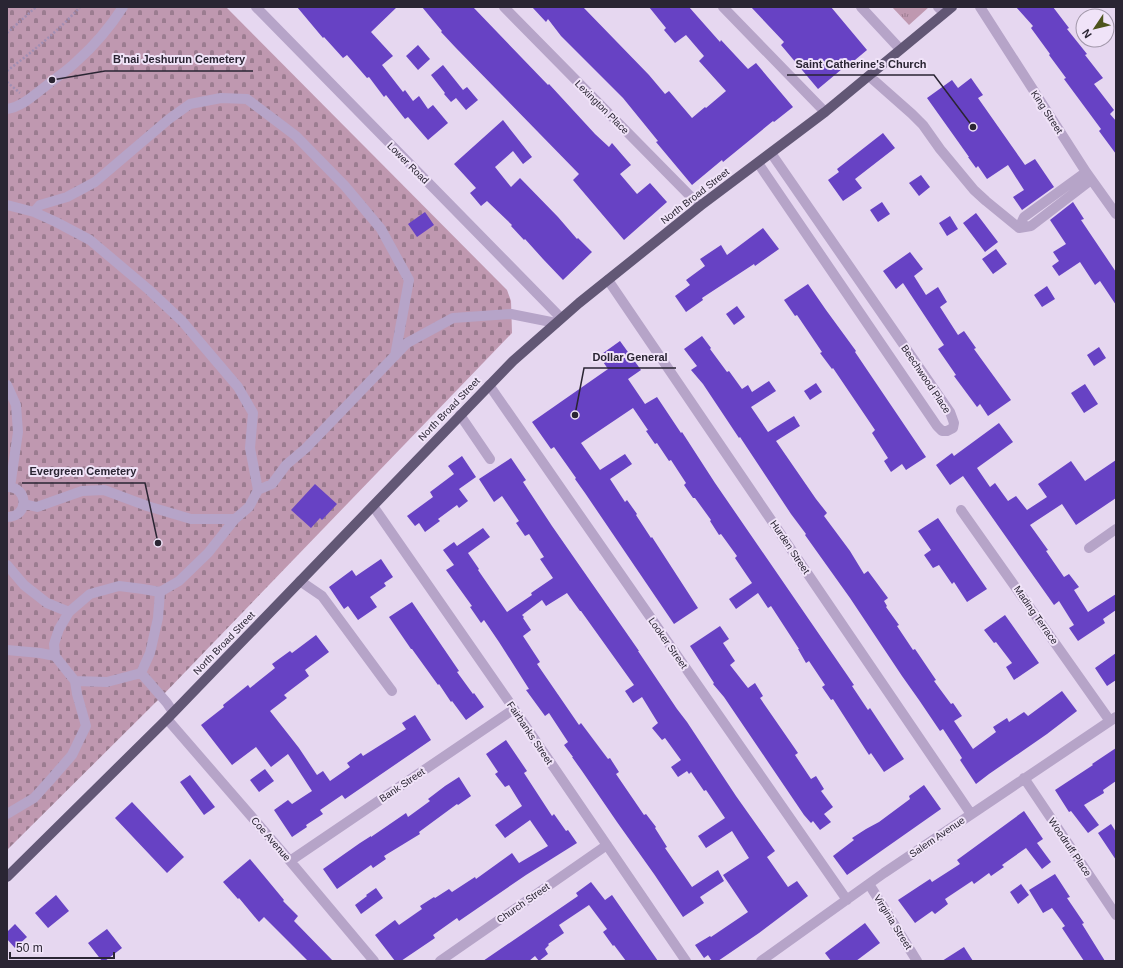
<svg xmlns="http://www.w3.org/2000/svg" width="1123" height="968" font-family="Arial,sans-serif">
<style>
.grass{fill:url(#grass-tufts)}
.cemetery{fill:url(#cemetery-stones)}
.building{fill:#6742c4}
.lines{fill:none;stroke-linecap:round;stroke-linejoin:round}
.path{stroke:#a08eb3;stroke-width:2.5;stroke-dasharray:2 2;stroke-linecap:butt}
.minor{stroke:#b6a4c8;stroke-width:10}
.major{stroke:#625775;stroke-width:10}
.labels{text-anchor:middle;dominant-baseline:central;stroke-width:4;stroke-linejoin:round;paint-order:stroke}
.street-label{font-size:10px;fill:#2a2533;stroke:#f0e3f8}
.leader{fill:none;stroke:#2a2533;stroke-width:1.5}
.callout-dot{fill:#2a2533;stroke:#f0e3f8;stroke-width:1.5}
.callout-label{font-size:11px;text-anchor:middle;font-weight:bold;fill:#2a2533;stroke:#f0e3f8;stroke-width:4;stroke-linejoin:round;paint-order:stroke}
</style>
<defs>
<pattern id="grass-tufts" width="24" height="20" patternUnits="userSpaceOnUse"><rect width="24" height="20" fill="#bf98b0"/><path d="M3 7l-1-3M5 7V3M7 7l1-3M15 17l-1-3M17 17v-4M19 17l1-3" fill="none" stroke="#9b7c90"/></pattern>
<pattern id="cemetery-stones" width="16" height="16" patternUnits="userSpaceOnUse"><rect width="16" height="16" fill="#bf98b0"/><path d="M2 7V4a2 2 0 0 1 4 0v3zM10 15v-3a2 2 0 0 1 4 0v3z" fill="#9b7c90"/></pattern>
</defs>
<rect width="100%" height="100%" fill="#e6d7f0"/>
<path class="grass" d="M892,7H929L909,25Z"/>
<path class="cemetery" d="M7,7H226L507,290L511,301L512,333L161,697L7,850Z"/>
<path class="building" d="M297,7H397L371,32L393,56L382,65L403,92L405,90L413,101L419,96L428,109L433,105L448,123L428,140L408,117L405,119L386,95L384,97L369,77L367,78L347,55L343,58L324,37L323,38Z
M422,7H473L548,85L549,84L595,134L609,147L612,143L631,165L620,174L637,194L650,183L667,202L624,240L573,180L579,174L456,48L441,32L442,31Z
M532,7H583L649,75L665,94L669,91L692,118L705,107L706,108L726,91L699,61L704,56L686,35L675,43L664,30L666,28L649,7H689L720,42L721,40L748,69L756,63L793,107L774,122L773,121L723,162L722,160L692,185L656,142L658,141L623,98L561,36L548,19L546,22Z
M751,7H831L867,50L849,65L848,64L818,89L781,45L784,42Z
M1016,7H1053L1069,28L1067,29L1087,54L1085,55L1103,78L1094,84L1114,110L1110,114L1116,121V154L1099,131L1101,129L1064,79L1066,78L1049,55L1050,54L1031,28L1033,26Z
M418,45L430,59L418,70L406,56Z
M443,65L463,90L467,87L478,100L466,110L456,98L451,102L444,94L445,93L431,75Z
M971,78L983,95L978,98L1025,165L1035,159L1054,187L1022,210L1013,197L1024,190L1008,165L987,179L978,166L976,168L968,157H969L927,98L952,80L958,88Z
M503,120L532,157L523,164L513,151L495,167L511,187L520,178L558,217L577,239L578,238L592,252L563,280L543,259L525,239L524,240L511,226L512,225L487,201L481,206L470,193L476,188L454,164Z
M883,133L895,148L855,179L862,188L843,201L828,180L839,172L837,169Z
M921,175L930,187L919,196L909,183Z
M882,202L890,214L878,222L870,210Z
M1073,202L1084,219L1081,220L1116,272V305L1100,281L1095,285L1080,262L1059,276L1052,266L1059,261L1053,252L1066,244L1050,220Z
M425,212L434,225L417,237L408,224Z
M976,213L998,242L985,252L963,223Z
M950,216L958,229L947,236L939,223Z
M763,228L779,249L755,266L754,264L702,298L703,300L686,312L675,296L690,285L686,280L705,266L700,259L721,245L727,255Z
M996,249L1007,264L993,274L982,259Z
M910,252L923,269L914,276L926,295L938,287L947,302L940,307L958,335L964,331L976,348L974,349L1011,400L988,416L980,404L977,407L954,376L956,375L938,349L944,345L903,283L896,289L883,271Z
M808,284L826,310L856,351L855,352L926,457L906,470L902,464L891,472L884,461L888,458L872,433L875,430L833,368L832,369L820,353L822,352L797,315L795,316L784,300Z
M1047,286L1055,299L1042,307L1034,295Z
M737,306L745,317L734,325L726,314Z
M702,336L711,348L710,349L727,372L729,371L742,389L748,385L752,392L769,381L776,391L751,407L768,432L794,416L800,426L776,441L816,499L827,513L824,516L850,551L864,574L868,571L888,598L884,601L887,606L886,607L899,625L897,626L913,650L915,649L936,680L934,681L951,704L953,703L962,716L954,721L973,749L996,732L993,727L1007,718L1009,722L1024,712L1028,716L1062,691L1077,711L1047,734L989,774L976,784L960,760L962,758L943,729L940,731L919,700L902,676L850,598L805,535L806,534L791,514L740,437L739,438L703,384L691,370L697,366L684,349Z
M620,341L641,370L628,379L645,404L657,397L681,433L682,432L715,483L854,685L852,686L868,710L870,708L904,759L884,772L871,753L869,755L833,699L831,700L822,687L825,685L809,661L806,663L798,649H799L771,606L768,608L758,593L736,609L729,599L752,583L735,558L737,556L721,534L719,535L710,521L711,520L695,498H693L684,485L686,483L671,460L669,461L657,443L655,444L646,431L648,430L633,408L581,443L600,470L625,454L632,464L610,479L625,502L627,500L637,514L636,515L651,538L652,537L698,608L674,624L585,493L575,479L576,478L554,447L551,449L532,422L608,369L599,356Z
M1099,347L1106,358L1094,366L1087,355Z
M816,383L822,392L810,400L804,391Z
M1085,384L1098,404L1084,413L1071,393Z
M999,423L1013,442L977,468L990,487L995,483L1008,501L1016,496L1027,510L1047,497L1038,484L1071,461L1085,481L1116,460V498L1076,525L1062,504L1030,525L1048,550L1046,551L1064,577L1069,574L1079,587L1074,590L1088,612L1116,594V610L1103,619L1105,623L1078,641L1069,628L1074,625L1059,601L1054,605L963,476L950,485L936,465L952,453L954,456Z
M462,456L476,477L459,489L468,501L459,508L457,505L438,519L440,521L425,532L419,523L415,526L407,516L433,497L430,492L454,474L448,466Z
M511,458L526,480L523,482L552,526L639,651H638L677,709L687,722L736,796L775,851L767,857L788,887L797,881L808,896L759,933L718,961H712L708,955L704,958L695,945L710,936L711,937L748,912L723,875L749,858L732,831L706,848L698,836L725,818L706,790L704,791L691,772L689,774L687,771L678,777L671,767L681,760L665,738L662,740L652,728L658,723L642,697L633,703L625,691L634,685L581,611H580L567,593L546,606L542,600L522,615L524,617L523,618L531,630L523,636L540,662L537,664L579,725L581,723L608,759L610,758L619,772L616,774L644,815L646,814L656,827L655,828L667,847L665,848L692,887L718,870L724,881L700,897L704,903L683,917L654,874L617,822L582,771L572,757H573L564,745L568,742L549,713L545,716L526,690L529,689L499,642L484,620L481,623L470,607L472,606L446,570L454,565L443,550L454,542L457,546L483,528L490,537L468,553L479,569L478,570L507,612L532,595L531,593L553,578L540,559L544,557L529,534L525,536L516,523L519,521L502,496L494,502L479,479Z
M315,484L337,504L322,520L320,518L311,528L291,510Z
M938,518L987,589L967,602L954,582L952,584L939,565L933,568L924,555L931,550L918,531Z
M381,559L393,577L384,583L386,586L370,597L377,607L358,620L348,606L344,609L329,587L352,570L356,576Z
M412,602L459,671L457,672L473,694L474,693L484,707L466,720L452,701L451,702L439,684L438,685L412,649H411L389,617Z
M1005,615L1039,663L1014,680L1006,667L1012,663L996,642L994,643L984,630Z
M720,626L729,639L723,643L735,661L730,665L748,688L755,683L763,696L760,698L798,753L795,755L811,779L816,776L824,789L821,791L833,807L824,814L831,822L820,830L813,821L811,823L804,815L724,697L713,684L714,683L690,646Z
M316,635L329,652L305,670L309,676L284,695L287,698L270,711L299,748L317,775L323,771L330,781L350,767L347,763L361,753L363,756L406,729L402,723L415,715L431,740L345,799L342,795L320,810L323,814L306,825L307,827L292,837L274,810L288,800L292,804L312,791L288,754L271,767L256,747L232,765L201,725L224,707L223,705L248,685L250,688L275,668L272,664L290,651L292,653Z
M1116,653V680L1107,686L1095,668Z
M506,740L527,771L524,773L552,816L554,814L566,831L568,830L577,843L526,875L459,921L457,918L433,935L435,938L401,961H395L375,935L395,920L399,925L422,909L420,906L434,897L435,898L449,889L452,892L475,877L476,879L512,853L519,863L548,846L530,820L505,838L495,825L522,806L509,785L505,787L495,774L498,772L486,754Z
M1116,748V781L1103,790L1104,793L1084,805L1099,825L1088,833L1071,811L1069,812L1055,790L1093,765L1092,764Z
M265,769L274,781L259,792L250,780Z
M190,775L215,807L204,815L180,782Z
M459,777L471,796L458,805L457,804L419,832L420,834L384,856L386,859L373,868L371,865L337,889L323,869L360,843L371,836V837L406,813L408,817L430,801L428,799L445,786Z
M924,785L941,809L847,875L833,856L854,840L852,838L866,829L879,822L910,799L909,796Z
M132,802L184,857L167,873L115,818Z
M1024,811L1043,839L1037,843L1051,862L1042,869L1026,848L1002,865L1004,867L991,876L989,873L974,884L972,881L945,899L948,904L935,914L932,911L915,923L898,900L930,879L932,882L960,864L957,860Z
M1111,824L1116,832V860L1098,833Z
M250,859L284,900L283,901L298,916L294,921L333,961H308L264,917L259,922L239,898L238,899L223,882Z
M1055,874L1070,897L1067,898L1084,923L1082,924L1105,961H1084L1062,928L1065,926L1052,908L1043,913L1029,890Z
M591,882L605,900L612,895L658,961H626L614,945L613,946L603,932L607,929L589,905L559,925L564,933L548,944L549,945L545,949L548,954L539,961L535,956L529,961H483L578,896L576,893Z
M1021,884L1029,895L1018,904L1010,892Z
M376,888L383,898L361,914L355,905L367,896L366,895Z
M56,895L69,911L48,928L35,913Z
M865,923L880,943L856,961H831L825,953Z
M15,924L27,937L15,948L7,939V932Z
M107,929L122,948L105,961H102L88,943Z
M964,947L973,961H942Z"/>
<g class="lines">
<path class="path" d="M7,33L36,7
M7,71C33,51 58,31 80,7
M7,82L20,93"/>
<path class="minor" d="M256,7L561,318
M504,7L700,206
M723,7L825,112
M861,7L900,49
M938,7L944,13
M980,7L1086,172L1116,214
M869,76L912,114L923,125L940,149L974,190L986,201L1019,228L1031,226L1091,180
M7,109C22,107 35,94 46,86C57,77 68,70 77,61C95,45 110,27 123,7
M758,163L937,426L942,431H947L953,428L954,423L950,412L771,153
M7,205L34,212L56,222L90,240L148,289L182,321L238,387L253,413L250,448L258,490
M34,212L40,205L67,197L95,182L169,119L190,104L221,98L247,99L296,136L345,186L381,229L409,280L395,356
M1019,228L1024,217L1086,172
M608,280L971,814
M7,385L16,405L18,432L10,487
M489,385L847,900
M460,415L490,459
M7,487C28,486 30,517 7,517
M24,504L37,507L82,491L104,490L147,506L191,519H235
M373,506L514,709L686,961
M961,510L1110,721
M1089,548L1116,529
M7,565L24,585L47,603L69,612
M300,581L322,596L392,691
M7,650L40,653L55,656L75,681
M55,656L54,644L59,629L69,612L90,594L119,586L143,589L160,592
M173,712L167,703L141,673L150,653L158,618L160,592L179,581L208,553L235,519L249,507L258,490L272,484L286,465L306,448L407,343L453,318L511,314L556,323
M167,719L290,861L374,961
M1024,778L1116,915
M7,814L34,798L52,778L72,755L86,726L77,694L75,681L107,682L141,673
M290,861L514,709
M869,884L917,961
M440,961L607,845
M761,961L884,873L1116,717"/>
<path class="major" d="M7,877L167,719L513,361L579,303L700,206L825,112L952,7"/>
</g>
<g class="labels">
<g class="street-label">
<text transform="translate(602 107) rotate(45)">Lexington Place</text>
<text transform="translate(1047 112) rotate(57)">King Street</text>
<text transform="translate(408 163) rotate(45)">Lower Road</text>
<text transform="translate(695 196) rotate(-38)">North Broad Street</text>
<text transform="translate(926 379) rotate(56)">Beechwood Place</text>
<text transform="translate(449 409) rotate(-46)">North Broad Street</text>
<text transform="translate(790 547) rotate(56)">Hurden Street</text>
<text transform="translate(1036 615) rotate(55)">Mading Terrace</text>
<text transform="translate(224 643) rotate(-46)">North Broad Street</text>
<text transform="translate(668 643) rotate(55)">Looker Street</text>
<text transform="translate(530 733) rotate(56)">Fairbanks Street</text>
<text transform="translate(402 785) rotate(-34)">Bank Street</text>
<text transform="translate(937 837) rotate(-34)">Salem Avenue</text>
<text transform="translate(271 839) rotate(49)">Coe Avenue</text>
<text transform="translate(1070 847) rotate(56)">Woodruff Place</text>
<text transform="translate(523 903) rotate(-35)">Church Street</text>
<text transform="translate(893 922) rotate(58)">Virginia Street</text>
</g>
</g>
<path class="leader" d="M52 80L105 71H253M973 127L934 75H787M575 415L584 368H676M158 543L145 483H22"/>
<g class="callout-dot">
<circle cx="52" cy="80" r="4"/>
<circle cx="973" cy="127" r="4"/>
<circle cx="575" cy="415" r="4"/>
<circle cx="158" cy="543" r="4"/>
</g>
<g class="callout-label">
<text x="179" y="63">B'nai Jeshurun Cemetery</text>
<text x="861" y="68">Saint Catherine's Church</text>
<text x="630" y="361">Dollar General</text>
<text x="83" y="475">Evergreen Cemetery</text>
</g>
<rect width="1123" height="968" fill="none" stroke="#2a2533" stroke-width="16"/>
<g transform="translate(1095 28) rotate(235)"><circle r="19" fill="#f0e3f8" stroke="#a197a9"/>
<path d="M0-3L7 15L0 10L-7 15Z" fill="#4d541c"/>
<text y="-6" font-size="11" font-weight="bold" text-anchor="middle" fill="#2a2533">N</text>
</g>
<path d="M10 952v6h104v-6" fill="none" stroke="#2a2533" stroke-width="2"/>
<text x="16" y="952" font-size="12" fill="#2a2533" stroke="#f0e3f8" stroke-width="3" paint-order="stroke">50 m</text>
</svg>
